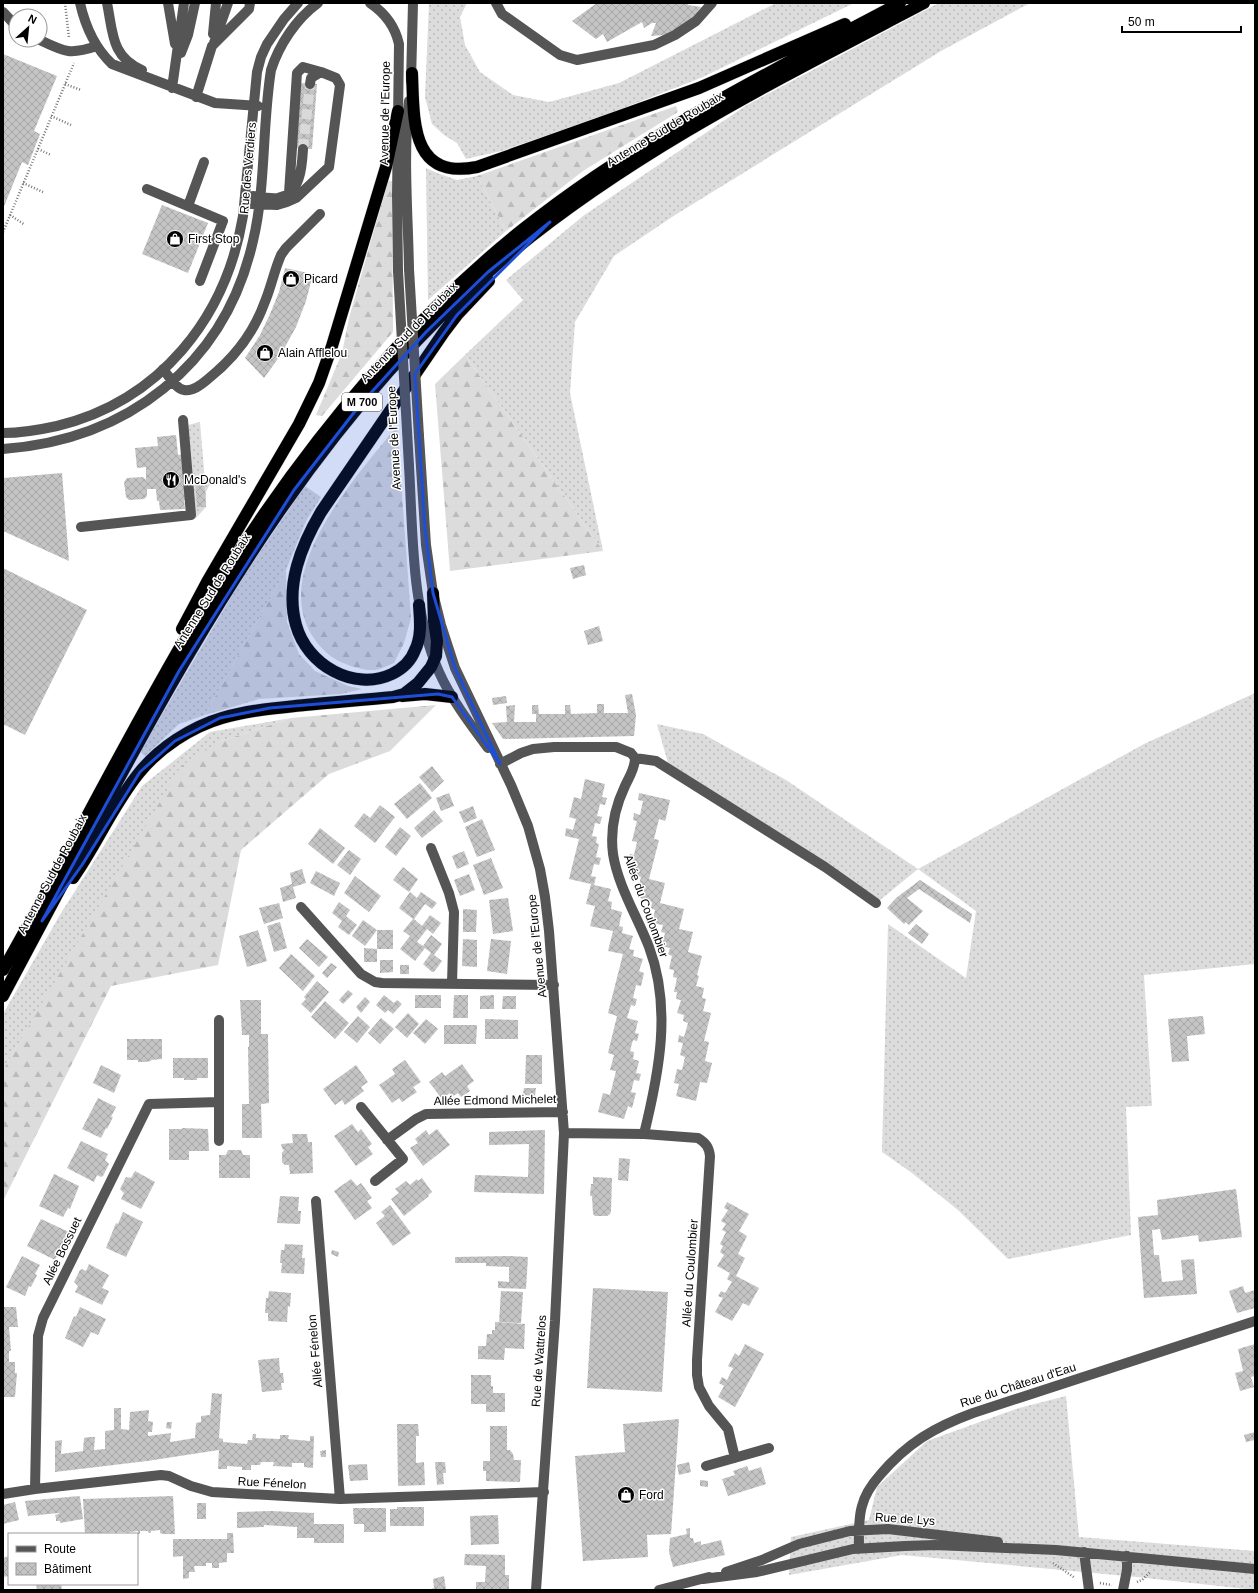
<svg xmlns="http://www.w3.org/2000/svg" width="1258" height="1593" font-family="Helvetica,sans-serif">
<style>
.grass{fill:url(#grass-dots)}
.forest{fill:url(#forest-firs)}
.building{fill:url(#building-cross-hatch)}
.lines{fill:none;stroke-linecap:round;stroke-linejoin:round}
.minor-tunnel{stroke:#d9d9d9;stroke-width:10;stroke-dasharray:10 5;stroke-linecap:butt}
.highway-casing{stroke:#dbdbdb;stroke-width:13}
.path{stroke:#777;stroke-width:2.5;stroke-dasharray:1 2;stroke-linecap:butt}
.minor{stroke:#555;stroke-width:10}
.highway{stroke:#000;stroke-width:12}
.minor-bridge{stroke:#555;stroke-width:10}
.marked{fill:#1d4ed8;fill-opacity:0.2;stroke:#1d4ed8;stroke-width:3;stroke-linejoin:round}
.labels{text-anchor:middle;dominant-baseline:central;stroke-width:3;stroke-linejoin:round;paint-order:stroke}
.shield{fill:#fff;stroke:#4c4c4c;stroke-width:1}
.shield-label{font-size:11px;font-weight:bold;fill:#000}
.street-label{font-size:12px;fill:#000;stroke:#fff}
.poi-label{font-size:12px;fill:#000;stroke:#fff;text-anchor:start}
</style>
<defs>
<pattern id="grass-dots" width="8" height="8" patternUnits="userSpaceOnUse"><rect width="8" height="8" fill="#dcdcdc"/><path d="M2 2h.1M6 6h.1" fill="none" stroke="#bbb" stroke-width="1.8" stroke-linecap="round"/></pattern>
<pattern id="forest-firs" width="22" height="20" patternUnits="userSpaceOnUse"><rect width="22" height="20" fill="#dcdcdc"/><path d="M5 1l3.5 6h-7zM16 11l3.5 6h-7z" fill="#bbb"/></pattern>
<pattern id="building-cross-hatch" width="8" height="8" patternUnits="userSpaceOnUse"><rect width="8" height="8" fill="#c4c4c4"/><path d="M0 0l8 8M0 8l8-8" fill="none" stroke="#a7a7a7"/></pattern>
</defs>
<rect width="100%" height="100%" fill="#fff"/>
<path class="grass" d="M429,3H467L460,17L465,45L480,72L513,95L549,102L619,83L776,3H854L703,77L603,116L501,151L466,159L457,143L444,135L432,124L425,97Z
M939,3H1030L941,51L675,215L614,256L575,322L570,393L603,551L465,355L523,300L506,280L583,216L747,105Z
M426,168L437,173L457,180L477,176L506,231L428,300Z
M200,422L205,482L215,481L216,483L209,486L206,492V507L196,518H194L188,425Z
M305,486L321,497L306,521L286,570L205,715L179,724L145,756L140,752L243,577Z
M1255,693V964L1144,975L1152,1106L1126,1107L1131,1235L1008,1259L958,1210L912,1173L882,1152L888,924L966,978L976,911L918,869L880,900L668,763L657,724L703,734L786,780L918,869L1144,744Z
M291,718L221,741L69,959L3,1070V1014L61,913L142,786L210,732Z
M1066,1396L1079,1537L1255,1551V1590L1137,1577L902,1555L789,1575L791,1537L869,1520L877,1487L927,1441L1019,1408Z"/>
<path class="forest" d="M676,106L678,112L583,171L506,231L477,176Z
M388,181H392L393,332L322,416L316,415L342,353L349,318Z
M465,355L603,551L450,571L435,384Z
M397,426L411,618L404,643L394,663C388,665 381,670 374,670C361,671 336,662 327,653C254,586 354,480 397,426Z
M286,570L287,622L299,654L315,671L348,686L362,689L341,694L259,699L205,715Z
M436,705L390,751L329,774L241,850L218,965L111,986L3,1201V1070L181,766L221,741L291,718Z"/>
<path class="building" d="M597,3H689L688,5L701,7L691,20L672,32L664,35L651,36L656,23H652L644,28L642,22L607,42L603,34L596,39L572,21Z
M3,54L57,76L34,131L40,134L28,165L22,162L3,209Z
M301,83L317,84L312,149L295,148Z
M162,205L208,223L188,273L142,254Z
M285,268L313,274L306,301L296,327L280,356L264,378L245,358L260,335L270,314L279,292Z
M176,435L178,455L183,454L186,500H184L185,509L160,510L159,501H157L156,489H147V496L144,499L129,500L126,497L124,482L127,478L143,477L146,480V467L137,468L135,448L158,446L157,437Z
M62,473L69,561L3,531V478Z
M204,479L206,507H197L195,480Z
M584,565L586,575L573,579L570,568Z
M3,568L87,610L25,735L3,724Z
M599,626L603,641L588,645L584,631Z
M632,694L636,715L634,736L503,739L492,723L507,722L506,706L515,705L514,722H536V714H532V705H538L539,714H565V705H570L571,714L597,713V704H604V713H628L625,695Z
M506,696L507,703L493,705L492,698Z
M432,766L444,781L432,792L419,777Z
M585,779L605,784L602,797L607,798L605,805L600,804L597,816L602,817L600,824L595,823L592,836L597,837L596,843L599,844L596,857L601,858L599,865L594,864L591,876L596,877L594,885L611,889L608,901L612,902L611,909L622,912L619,926L623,927L622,933L633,936L629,949L634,950L633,956L643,959L639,971L644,973L641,986L636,985L633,998L637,999L635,1006L631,1005L627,1018L638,1021L635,1033L639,1034L637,1041L633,1040L630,1051L634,1052L633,1059L639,1061L636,1073L641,1074L639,1081L634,1080L631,1092L636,1093L632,1108L628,1106L624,1119L598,1112L603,1093L610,1095L616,1071L610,1070L614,1055L608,1053L617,1016L608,1013L623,954L608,951L613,931L590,926L595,906L586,904L591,884L569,879L579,839L565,836L566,828L573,830L576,819L569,817L574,797L581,799Z
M420,783L432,798L407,819L394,804Z
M449,793L454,806L441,811L436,798Z
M639,793L670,800L666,818L665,821L659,819L654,839L659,840L649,879L665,883L660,903L684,909L679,929L693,932L688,952L702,956L697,975L699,976L696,986L704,988L702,998L706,999L703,1011L711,1013L704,1041L709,1042L705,1061L712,1063L707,1083L700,1082L696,1101L676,1096L679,1084L674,1083L677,1069L682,1070L685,1057L680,1055L683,1043L678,1042L679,1035L684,1037L688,1023L683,1021L684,1015L677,1013L681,1000L676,999L677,992H674L677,978L673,977L674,970L669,969L672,956L668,954L670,948L662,946L665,933L661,932L663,925L652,923L655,910L651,908L652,902L640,898L644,886L639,885L641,877L629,874L632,861L628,860L630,854L634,855L637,842L632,841L637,821L633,820L634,813L640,815L643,801L638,800Z
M380,805L395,817L375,843L354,826L364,813L370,818Z
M473,806L477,818L464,823L459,812Z
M434,810L443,821L422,838L414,828Z
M482,819L495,850L477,857L465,827Z
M400,827L411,836L396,856L385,847Z
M320,828L345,848L333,864L308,844Z
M349,850L361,859L350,875L337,865Z
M464,851L469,864L457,869L452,856Z
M491,858L503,888L484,895L473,865Z
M403,867L418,879L409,892L393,880Z
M302,869L306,883L293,887L296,898L283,902L280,888L292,884L290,873Z
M316,871L340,883L334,896L310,883Z
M469,874L475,890L460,896L454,880Z
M355,876L381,896L369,912L344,893Z
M920,880L972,914L970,923L919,889L907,898L923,911L909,925L906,922L904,924L887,908L896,898Z
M410,892L417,898L421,892L437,903L432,909L425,904L414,919L422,926L430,915L441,923L433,934L427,929L417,942L423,946L431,935L442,944L434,955L442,961L434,972H432L423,964L431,953L425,948L415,961L400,949L410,936L403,931L413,919L399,908Z
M508,898L513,931L493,934L489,900Z
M339,902L350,910L346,916L357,925L349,935L338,927L342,921L332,913Z
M279,903L283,918L264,924L259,908Z
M463,909L477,910L476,932H463Z
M363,920L377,930H393V949H377V962H364V948L377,949V930L365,946L352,936Z
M280,922L287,948L274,952L267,926Z
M916,924L929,934L922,944L908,933Z
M258,930L267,961L247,967L239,936Z
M307,939L328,957L319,967L299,948Z
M463,939L477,940V967L462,966Z
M491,939L511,941L507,974L487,971Z
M291,954L315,976L303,991L279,968Z
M380,960H393V972L380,973Z
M331,963L337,967L327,978L322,973Z
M400,965H409V974H400Z
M317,981L329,992L311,1013L301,1004L306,999L304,997Z
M348,990L353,994L343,1004L339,1000Z
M384,995L394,1003L397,1000L402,1004L393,1014L388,1010L385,1013L376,1005Z
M415,995H441V1008H415Z
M454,995H468V1018H453Z
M494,995V1009H480V996Z
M503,996H516V1009H502Z
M365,997L370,1002L361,1013L356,1007Z
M240,1000H261V1034H268L269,1103L261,1104L262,1138H242V1104H249L248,1047H249V1035H242Z
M325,1001L349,1023L335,1039L311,1017Z
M408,1013L419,1024L407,1038L395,1027Z
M358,1016L370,1027L357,1043L344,1032Z
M1203,1016L1205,1034L1187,1036L1189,1061L1172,1062L1168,1019Z
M381,1018L394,1029L380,1044L368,1033Z
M426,1019L438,1029L425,1044L413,1033Z
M485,1019L518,1020V1039H485Z
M444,1025H477L476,1044H444Z
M127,1039H162V1059L151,1060V1061L145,1062H138V1060H127Z
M526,1055H542V1084H525Z
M173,1058H208V1078H197V1080H184V1078H173Z
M405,1060L421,1082L413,1087L417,1092L402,1102L399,1098L392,1103L379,1085L395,1074L392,1069Z
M462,1064L474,1081L467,1086L470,1091L461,1097L458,1093L452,1097L450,1093L442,1099L429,1082L442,1072L445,1076Z
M101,1065L121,1075L114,1093L93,1083Z
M356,1065L368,1082L361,1087L364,1091L345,1105L342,1100L335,1105L323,1089Z
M524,1088H536L535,1096L523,1095Z
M98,1098L116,1107L111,1117H113L107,1129L106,1128L101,1138L82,1129Z
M352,1124L358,1132L361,1129L372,1144L368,1147L373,1154L356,1166L334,1136Z
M182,1128L208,1129L209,1151H189V1160H169V1129H182Z
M437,1129L450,1145L423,1166L410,1148L418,1143L415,1139L426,1130L429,1135Z
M545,1130L544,1194L474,1192L475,1175L528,1177L529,1144L489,1145V1132Z
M292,1134H307L308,1142H312L313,1173L290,1174L289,1165H285L282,1162V1153L284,1150L282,1148L281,1144L293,1143Z
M81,1141L108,1154L105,1160L109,1164L103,1176L101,1177L97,1175L94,1182L67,1168Z
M228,1150H241L243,1155H250V1178H219V1155H226Z
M619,1158L630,1159L628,1181L618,1180Z
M135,1171L155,1182L141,1209L121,1199L124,1193L120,1189L126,1177L131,1178Z
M54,1174L79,1186L70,1209L68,1208L63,1217L39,1206Z
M593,1177L612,1178L611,1211L610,1214L607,1216H595L593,1214L592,1196H590L591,1184H593Z
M422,1178L432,1192L428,1195L429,1196L404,1216L391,1199L399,1193L395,1189L406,1181L410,1185L417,1179L418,1181Z
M351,1179L357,1186L361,1183L372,1198L367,1201L372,1208L355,1220L334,1191Z
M1236,1189L1242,1237L1199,1242L1198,1235L1162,1240L1160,1229L1152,1230L1154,1255H1159L1162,1282L1183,1280L1181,1260L1194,1259L1197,1294L1144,1298L1138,1217L1158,1215L1157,1200Z
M280,1196L299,1197L298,1211H301L300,1224L277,1223Z
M727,1202L749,1214L739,1231L747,1236L738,1254L745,1258L736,1276L759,1288L749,1306L743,1303L732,1321L715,1312L723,1298L718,1296L721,1291L725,1293L732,1282L727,1279L730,1273L717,1266L724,1255L720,1252L723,1246L720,1244L726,1232L722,1230L726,1224L721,1221L728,1210L724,1208Z
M390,1205L411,1233L393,1246L376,1223L385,1216L381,1212Z
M123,1212L143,1222L126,1257L106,1248L116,1223L118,1224Z
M41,1219L69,1232L66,1239L70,1242L67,1249L64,1255L58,1253L55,1260L27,1246Z
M285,1244L303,1245L302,1258H305L304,1274L281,1273L282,1263H280L281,1250H284Z
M332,1250L339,1252L338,1257L331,1254Z
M22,1256L40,1265L35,1274L37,1275L31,1287L29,1286L25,1296L6,1287Z
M509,1256L528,1257L526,1289L498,1288V1281L509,1282V1267L486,1266V1263H455V1257Z
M89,1264L109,1275L102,1288L109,1291L102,1305L75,1292L78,1286L74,1282L80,1270L82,1269L86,1271Z
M1243,1286L1245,1293L1255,1290V1308L1237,1313L1229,1291Z
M593,1288L668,1292L662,1392L587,1388Z
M269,1291L291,1293L290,1307L288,1306L287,1322L268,1321V1313H265L266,1298H268Z
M501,1291L523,1292L521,1323L499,1322Z
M3,1307H16L18,1327H9L11,1351H9V1362H15V1373H17L15,1397H3Z
M80,1307L106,1319L98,1335L91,1332L83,1347L65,1338L74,1316L76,1317Z
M495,1322L525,1324L524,1349L505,1348L504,1360L478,1359V1346H486L487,1334H492V1330H495Z
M745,1344L764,1354L735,1407L718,1397L724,1386L719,1383L722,1377L727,1380L733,1368L728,1366L735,1353L739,1356Z
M1255,1344V1376L1251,1377L1254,1387L1240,1391L1235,1373L1243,1371L1238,1349Z
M279,1358L280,1373H283L284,1383H281L282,1390L262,1392L258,1360Z
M471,1375H491V1386H493V1393H505V1412H486V1404H471Z
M212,1393L222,1394L219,1438L223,1439V1442L247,1444L248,1440H252L253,1434H256V1438L280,1439V1435H289L288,1439L310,1441V1436H314L313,1468L304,1467V1463H292V1467L273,1466L274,1462H261L260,1465H251V1470H242V1467L227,1466V1469H218L219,1450L147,1461L55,1472V1441L62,1440L61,1454L83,1451L84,1438L89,1437H95L94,1450L105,1449V1431L114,1430V1408H121V1429L129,1430L130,1412L149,1410L148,1421L153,1422L152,1432H148V1436L171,1433L170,1442L195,1438L196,1423L201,1422V1416L210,1415Z
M679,1419L671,1534L647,1535L648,1557L583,1561L575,1456L625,1452L623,1424Z
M167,1422H172L171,1429L166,1428Z
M397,1424H418L419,1436H416V1463L424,1462L425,1485L398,1486Z
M490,1426H507V1450H510L513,1454L514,1460H521L520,1482L486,1481V1471H483V1461H490Z
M1255,1432V1440L1246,1442L1244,1435Z
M326,1450V1457H321L320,1451Z
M435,1462H445L446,1473H443L444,1484L437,1485Z
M689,1462L691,1472L679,1475L677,1465Z
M367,1464L368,1480L350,1481L348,1465Z
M747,1466L749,1471L761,1467L766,1484L728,1496L722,1479L735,1475L733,1471Z
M700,1480L708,1481V1487L700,1486Z
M79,1496L80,1497L83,1519L60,1523V1521H56V1518L55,1515L59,1514V1513L28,1516L25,1501Z
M173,1496L175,1534H163L160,1533V1530L151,1531V1533H149L148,1531H140V1534H138V1531L129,1532V1534H127L126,1532H117V1534H115V1532L85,1534L83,1499Z
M15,1502L19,1520L3,1524V1505Z
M197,1503H206V1519H197Z
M397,1507H424V1526H390V1509H397Z
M353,1508H386V1532H364V1524H354Z
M271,1511L314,1513V1524H344V1543H314V1538H297V1527L264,1525V1527L237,1528V1512Z
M498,1515L499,1544L471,1545L470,1516Z
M690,1528V1538H693L694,1543L701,1541V1545L721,1540L725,1555L673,1567L669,1552L670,1538L687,1534L686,1529Z
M227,1533H233L234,1553H227V1562L219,1563V1568H212V1563H206V1566H194L195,1572H189V1578L183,1579V1556L173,1557V1539H227Z
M465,1554L505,1555V1575H509V1590H476V1582H485L486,1566L464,1565Z
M9,1556V1576L3,1577V1558Z
M444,1576L446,1590H428L434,1588L433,1579Z
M36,1584H61L62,1590H37Z"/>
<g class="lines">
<path class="minor-tunnel" d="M303,149L310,84"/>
<g class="highway-casing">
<path id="highway" d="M412,73C414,120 410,180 477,167L699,88L845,24
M419,605C420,620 422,636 415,650C411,661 402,669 392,674C354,692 307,665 296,625C285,585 301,546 321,512L444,332L457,315L489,281
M182,629L207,582L299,424L319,383L332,346L386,167L398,111
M402,696L425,694L452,697
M73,878C97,844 113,805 139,773C159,748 191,727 222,718C249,710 277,708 305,705C334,702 364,700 393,697L404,694L418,683L431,667L436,656L437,641L434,621L433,593
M3,970C68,856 126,738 193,625C281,477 387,338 522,230C637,138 770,72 900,3
M3,996C38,930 73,864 108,799C213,603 330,406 501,261C629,153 777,80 924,3"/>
</g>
<path class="path" d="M65,3L69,38
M65,84L81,90
M51,116L71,125
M38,149L51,155
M23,183L43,192
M10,215L25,225
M3,232L74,63
M1053,1563L1075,1578
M1137,1582L1142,1580L1150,1572
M1100,1583L1112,1585"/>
<path class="minor" d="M80,3C85,25 95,48 112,64L215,103L258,106
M107,3C113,32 111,57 142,70
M168,3L175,44
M370,3C385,13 395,26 399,44L397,195L398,271
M496,3L502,14L560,55L577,60L654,45L675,35L696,21L712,3
M3,12L16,26
M213,34L216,3
M40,40C65,52 70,55 97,46
M214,43L228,3
M181,53L188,35L195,3
M411,81L413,3
M172,88L184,3
M196,97L212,46L249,9L250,3
M147,189L223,221L200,281
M289,193L297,73L303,67L321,72
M253,196C261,197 270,199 278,198C301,194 302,166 303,149
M252,204L277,205L287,202L296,198L329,167L340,85L336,78L321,72L311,78L310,84
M188,206L204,162
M409,269C408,213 403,156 409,101
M163,369C168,375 176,389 184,390C193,392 202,384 208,379C233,359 253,334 264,304C271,288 274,271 281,255L286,248L320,214
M3,433C22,433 39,430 57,426C160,401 226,318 243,216L257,72L261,57L267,44L284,19L298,3
M419,436L426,545L433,593L441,625L455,668L511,785L528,826L540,869L545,897L549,931L564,1133L555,1321L536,1590
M3,449C127,440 225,365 253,241C266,187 262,126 271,70C279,45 296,19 318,3
M409,466C413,534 411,609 439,672C451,699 470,724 488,748
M81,527L191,515L183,420
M635,758L656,761L825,867L876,903
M500,764L521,753L533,749L554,747H616L631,753L635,758C635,769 629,777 625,786C615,807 610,830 613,854C618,886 637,916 649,947C672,1008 659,1073 644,1134L698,1138C706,1143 709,1147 710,1156L697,1360V1375L699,1387L709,1406L728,1429L735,1458
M431,848L449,893L454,912L452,984
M301,907L361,974L375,982L382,983L554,985
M361,1107L403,1159L375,1181
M564,1133L644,1134
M387,1140L416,1119L426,1114L563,1112
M219,1141V1020
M316,1201L340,1499
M706,1466L769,1448
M35,1489L38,1336L43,1318L149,1104L219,1102
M3,1494L35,1489L161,1475L169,1476L191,1486L212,1492L340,1499L544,1492
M859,1549C859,1535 858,1519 862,1506C865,1494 872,1484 880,1475C907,1443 935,1427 973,1413L1255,1321
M1084,1552L1089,1590
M726,1572L762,1560L799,1544L850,1531L888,1529L998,1542
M703,1579L757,1572L853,1549L905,1546L935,1545L1056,1550L1255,1569
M659,1590L709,1577
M1123,1590L1127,1570V1556"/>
<use href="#highway" class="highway"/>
<path class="minor-bridge" d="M409,269L419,436
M398,271L409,466"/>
</g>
<path class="marked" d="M550,222L457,315L415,374L425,528L433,593L455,668L500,764L452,697L438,694L270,708L220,718L175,741L140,772L82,865L42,921L179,671L294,490L359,406L426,332L488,272Z"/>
<defs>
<g id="shop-disc" transform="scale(0.9)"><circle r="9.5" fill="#000" stroke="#fff"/><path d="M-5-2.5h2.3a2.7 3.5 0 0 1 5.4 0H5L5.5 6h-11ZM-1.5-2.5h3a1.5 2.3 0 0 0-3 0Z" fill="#fff"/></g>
<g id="restaurant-disc" transform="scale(0.9)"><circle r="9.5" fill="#000" stroke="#fff"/><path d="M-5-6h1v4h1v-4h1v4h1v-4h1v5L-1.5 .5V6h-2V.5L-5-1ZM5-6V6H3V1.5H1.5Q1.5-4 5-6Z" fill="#fff"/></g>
</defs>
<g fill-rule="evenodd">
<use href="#shop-disc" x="175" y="239"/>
<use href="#shop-disc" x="291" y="279"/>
<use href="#shop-disc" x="265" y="353"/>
<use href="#restaurant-disc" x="171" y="480"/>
<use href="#shop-disc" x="626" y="1495"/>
</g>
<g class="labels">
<rect class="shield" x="342" y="393" width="40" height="18" rx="3"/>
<g class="shield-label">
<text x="362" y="402">M 700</text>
</g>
<g class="street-label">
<text transform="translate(385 113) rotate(-89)">Avenue de l'Europe</text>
<text transform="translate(665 129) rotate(-31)">Antenne Sud de Roubaix</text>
<text transform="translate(248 168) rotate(-85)">Rue des Verdiers</text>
<text transform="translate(409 332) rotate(-46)">Antenne Sud de Roubaix</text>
<text transform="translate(394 438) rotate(-93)">Avenue de l'Europe</text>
<text transform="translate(212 591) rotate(-58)">Antenne Sud de Roubaix</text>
<text transform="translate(52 874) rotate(-62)">Antenne Sud de Roubaix</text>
<text transform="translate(646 906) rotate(70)">Allée du Coulombier</text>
<text transform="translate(537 946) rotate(-96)">Avenue de l'Europe</text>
<text transform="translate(495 1100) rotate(-1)">Allée Edmond Michelet</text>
<text transform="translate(62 1251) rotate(-64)">Allée Bossuet</text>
<text transform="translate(690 1273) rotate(-86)">Allée du Coulombier</text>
<text transform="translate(315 1351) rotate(-95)">Allée Fénelon</text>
<text transform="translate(539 1361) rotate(-86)">Rue de Wattrelos</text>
<text transform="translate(1018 1385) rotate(-18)">Rue du Château d'Eau</text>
<text transform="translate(272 1483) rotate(3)">Rue Fénelon</text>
<text transform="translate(905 1519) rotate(4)">Rue de Lys</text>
</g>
<g class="poi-label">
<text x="188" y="239">First Stop</text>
<text x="304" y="279">Picard</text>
<text x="278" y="353">Alain Afflelou</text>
<text x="184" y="480">McDonald's</text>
<text x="639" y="1495">Ford</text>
</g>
</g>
<rect width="1258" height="1593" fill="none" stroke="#000000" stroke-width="8"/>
<rect x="8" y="1533" width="130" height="52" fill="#ffffff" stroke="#999999"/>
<rect x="16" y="1546" width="20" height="6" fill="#555555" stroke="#999999"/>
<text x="44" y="1553" font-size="12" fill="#000000">Route</text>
<rect x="16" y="1563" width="20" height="12" fill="url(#building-cross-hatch)" stroke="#999999"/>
<text x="44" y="1573" font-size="12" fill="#000000">Bâtiment</text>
<g transform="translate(28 28) rotate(27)"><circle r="19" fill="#ffffff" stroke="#999999"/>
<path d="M0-3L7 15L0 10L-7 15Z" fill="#000000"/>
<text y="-6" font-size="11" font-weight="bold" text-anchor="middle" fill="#000000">N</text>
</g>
<path d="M1122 26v6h119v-6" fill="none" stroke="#000000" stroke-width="2"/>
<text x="1128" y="26" font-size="12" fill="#000000" stroke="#ffffff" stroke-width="3" paint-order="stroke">50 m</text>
</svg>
